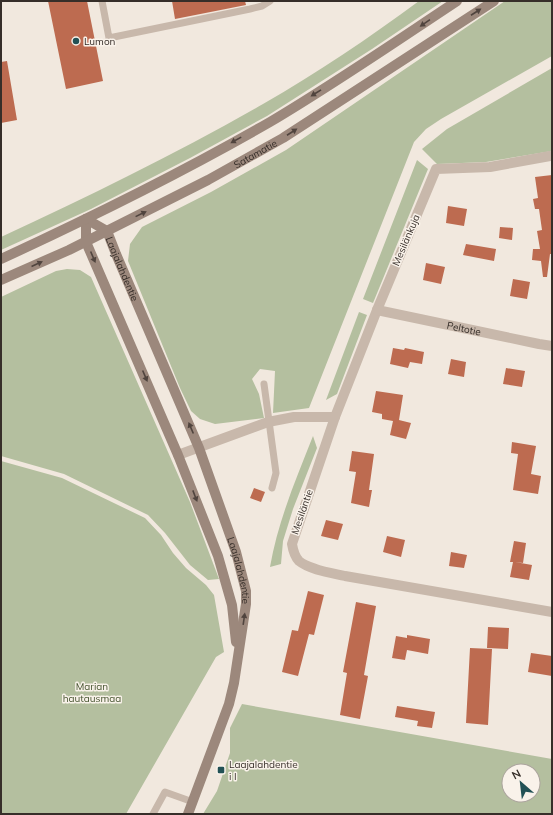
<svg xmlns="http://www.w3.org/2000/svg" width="553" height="815" font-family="Mulish,sans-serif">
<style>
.green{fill:#b4bf9f;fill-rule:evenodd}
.building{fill:#bd6b50}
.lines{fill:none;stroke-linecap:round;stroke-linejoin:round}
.lane{stroke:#c8b8ab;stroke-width:7}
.street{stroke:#c8b8ab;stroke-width:10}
.secondary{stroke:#9c887c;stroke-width:10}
.oneway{fill:#50443e}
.poi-dot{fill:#225155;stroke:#f9f2ea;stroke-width:1.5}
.labels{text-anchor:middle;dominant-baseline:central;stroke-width:3;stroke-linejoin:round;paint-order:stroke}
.poi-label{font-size:10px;fill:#362e29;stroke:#f9f2ea;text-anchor:start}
.street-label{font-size:10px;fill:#362e29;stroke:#f9f2ea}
.park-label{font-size:10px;fill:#45532f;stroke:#f9f2ea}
</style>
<rect width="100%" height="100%" fill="#f1e8de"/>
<path class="green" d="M419,1H443L372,49L267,116L190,158L91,209L1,250V237C89,196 178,153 263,104C317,73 369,38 419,1Z
M505,1H552V56L441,119L426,129L414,142L309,408L273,413L275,371L260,369L252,379L259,394L264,418L215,424L200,419L191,411L180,388L128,261L130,244L142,227L211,192L286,150Z
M552,68V151L486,162L437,164L422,149L447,129Z
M417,160L428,169L373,303L363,299Z
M67,269L80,270L91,277L190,502L219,579L208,580L190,565L165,533L148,515L64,474L1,456V297L56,271Z
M359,312L367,315L337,394L326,400Z
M313,436L317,448L293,509L283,541L281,564L270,567C278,521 296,479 313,436Z
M1,461L62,478L145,518L161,535L173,553L186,568L206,585L214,595L224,652L216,657L126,814H1Z
M242,704L552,759V814H203L217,791L230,753V728ZM509,771H533V795H509Z"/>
<path class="building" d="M48,1H87L103,81L66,89Z
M172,1H245L246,5L175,19Z
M7,61L17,120L1,123V62Z
M552,175V254H550L547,277H543L541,261L532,260L533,249H540L537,231L542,230L539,209H535L533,199L538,198L535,177Z
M448,206L467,209L464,226L446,223Z
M500,227L513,228L512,240L499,238Z
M466,244L496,249L494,261L463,255Z
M426,263L445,267L441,284L423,280Z
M513,279L530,282L527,299L510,296Z
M393,348L404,350L405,348L424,352L422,364L410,362L408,368L390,364Z
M451,359L466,362L464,377L448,374Z
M506,368L525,371L522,387L503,384Z
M376,391L403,395L399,420L411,423L406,439L390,435L393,421L382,419V414L372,412Z
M512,442L536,446L531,474L541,476L538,494L513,490L518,454L511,453Z
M352,451L374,454L369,490H372L369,507L351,503L356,472L349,471Z
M254,488L265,492L261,502L250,498Z
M326,520L343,524L338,540L321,536Z
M387,536L405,540L401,557L383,552Z
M514,541L526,543L523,563L515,562L532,565L529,580L510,577L513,562H510Z
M451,552L467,555L464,568L449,566Z
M308,591L324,595L314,635L309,634L298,676L282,672L292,630L298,631Z
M356,602L376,606L364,675L368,676L360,719L340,715L347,673L343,672Z
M488,627L509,628L508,649L487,648Z
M407,635L430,639L428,654L407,650L405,660L392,658L396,636L407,638Z
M470,648L492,649L488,725L466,723Z
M531,653L552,656V676L528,672Z
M397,706L435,712L432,728L417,726L418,721L395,717Z"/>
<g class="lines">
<path class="lane" d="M102,1L109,38L250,9L262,6L270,1
M264,384L276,473L272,488
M153,814L165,792L193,802"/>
<g class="street">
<path d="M550,156L490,167L436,169L377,310L335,417L292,544C293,550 295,557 299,561C310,570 332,573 345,576L552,612"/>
<path id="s1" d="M377,310L539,344L552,346"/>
<path d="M178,455L268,422L294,417H335"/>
</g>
<g class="secondary">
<path id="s2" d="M86,219L107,231L116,254L199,448L236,552L246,591V604L234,683L229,704L188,814"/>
<path d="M86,219V242L178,455L218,556L232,605L236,642"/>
<path d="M1,259C92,217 183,172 270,122C334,84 395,42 457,1"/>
<path id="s3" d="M1,280L69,250L208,180L283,138L494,1"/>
</g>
</g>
<defs><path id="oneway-solid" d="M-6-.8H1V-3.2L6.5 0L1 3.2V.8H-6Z"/></defs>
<g class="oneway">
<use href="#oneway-solid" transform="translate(476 12) rotate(-33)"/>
<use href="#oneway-solid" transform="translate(425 23) rotate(146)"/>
<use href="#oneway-solid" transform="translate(316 93) rotate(148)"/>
<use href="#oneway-solid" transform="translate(292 132) rotate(-33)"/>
<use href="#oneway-solid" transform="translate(236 140) rotate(151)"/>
<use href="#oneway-solid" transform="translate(141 214) rotate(-26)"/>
<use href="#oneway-solid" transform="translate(93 257) rotate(67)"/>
<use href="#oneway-solid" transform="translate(37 264) rotate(-24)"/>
<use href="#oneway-solid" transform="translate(145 376) rotate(67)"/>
<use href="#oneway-solid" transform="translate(191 428) rotate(-113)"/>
<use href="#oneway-solid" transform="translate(195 496) rotate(69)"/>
<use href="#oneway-solid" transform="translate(244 619) rotate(-82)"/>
</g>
<g class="poi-dot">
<circle cx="76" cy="41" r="4"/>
<rect x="217" y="766" width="8" height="8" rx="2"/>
</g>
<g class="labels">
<g class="poi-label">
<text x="84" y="41">Lumon</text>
<text x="229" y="764">Laajalahdentie<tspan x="229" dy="12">i I</tspan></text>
</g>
<g class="street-label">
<text stroke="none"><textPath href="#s3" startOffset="284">Satamatie</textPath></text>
<text transform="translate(406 240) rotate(-67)">Mesilänkuja</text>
<text stroke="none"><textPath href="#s2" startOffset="65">Laajalahdentie</textPath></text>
<text stroke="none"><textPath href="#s1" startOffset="89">Peltotie</textPath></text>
<text transform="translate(302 512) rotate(-71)">Mesiläntie</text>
<text stroke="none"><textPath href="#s2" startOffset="389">Laajalahdentie</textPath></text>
</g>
<g class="park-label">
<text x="92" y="686">Marian<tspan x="92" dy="12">hautausmaa</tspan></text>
</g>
</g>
<rect width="553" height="815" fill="none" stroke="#362e29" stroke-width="4"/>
<g transform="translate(521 783) rotate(332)"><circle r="19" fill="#f9f2ea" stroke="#aba49d"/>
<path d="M0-3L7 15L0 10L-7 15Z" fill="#225155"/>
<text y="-6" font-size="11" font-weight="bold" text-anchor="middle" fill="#362e29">N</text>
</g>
</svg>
